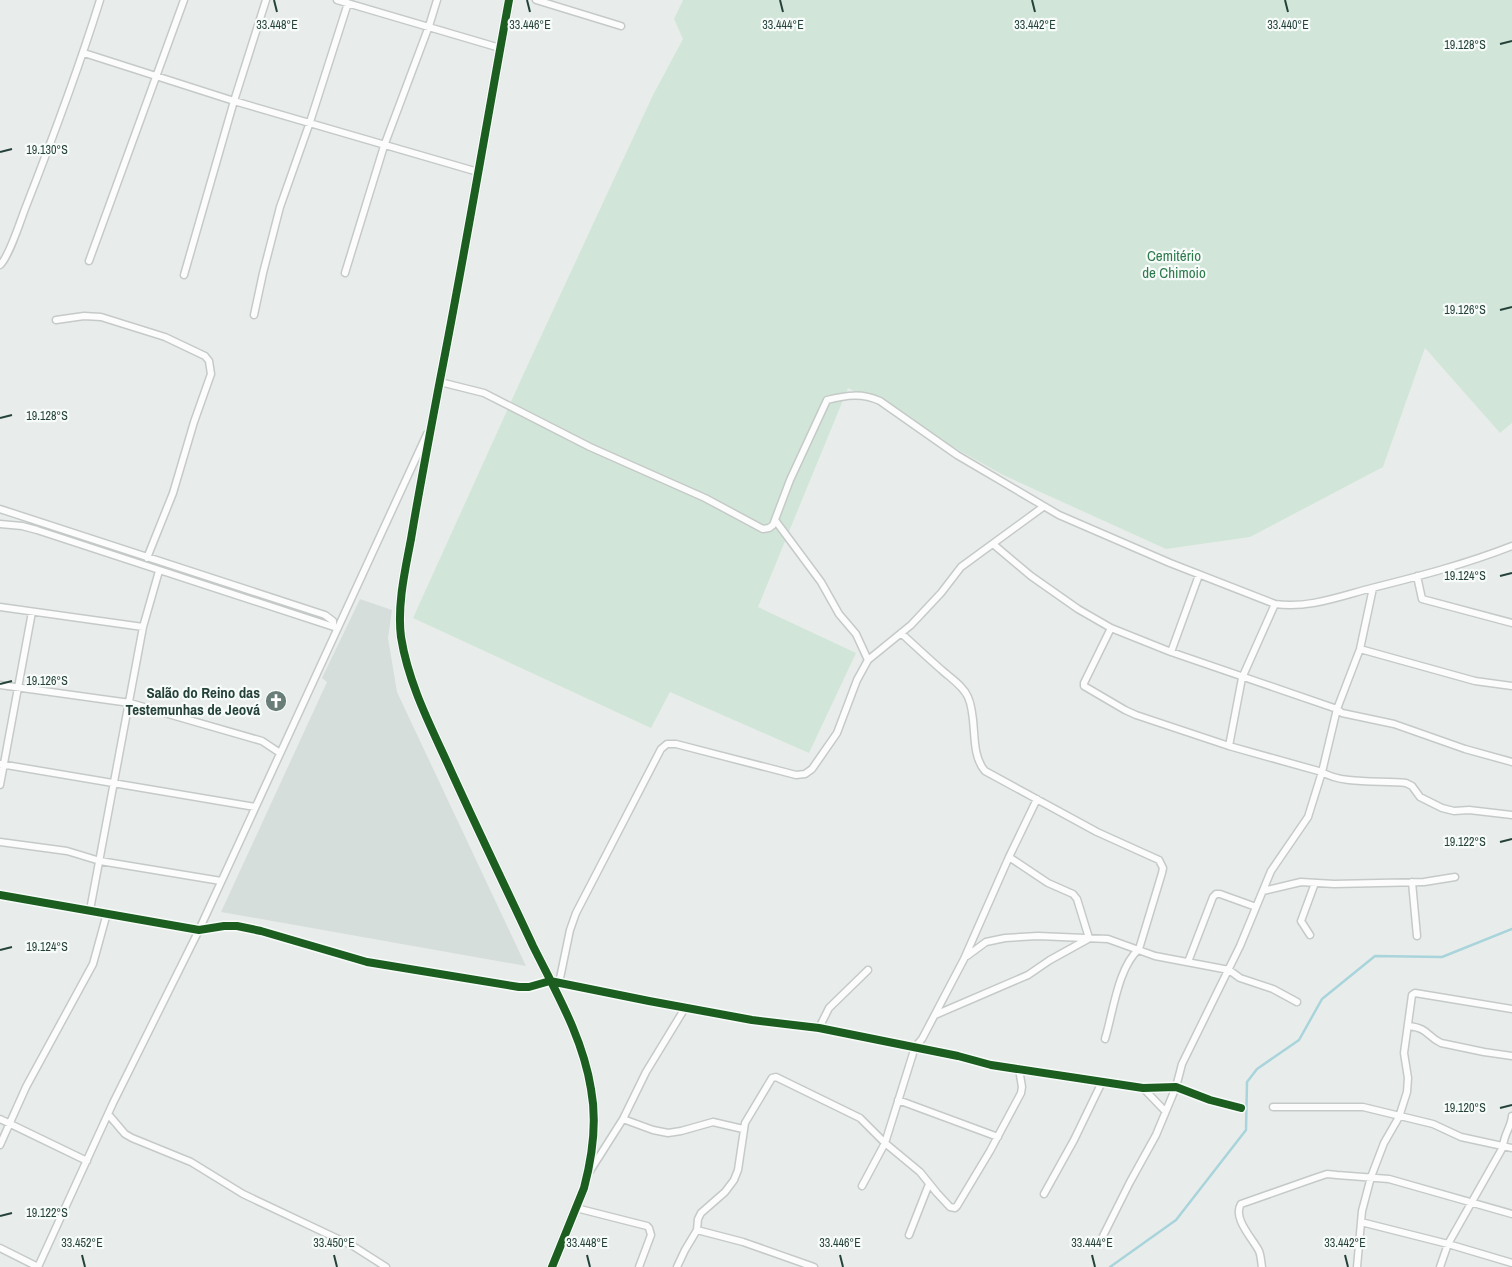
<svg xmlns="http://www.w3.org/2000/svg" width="1512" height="1267" font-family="'Archivo Narrow',sans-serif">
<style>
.built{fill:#d6dedb}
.green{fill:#d1e6d8}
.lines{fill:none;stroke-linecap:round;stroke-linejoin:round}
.stream{stroke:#a9d4db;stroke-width:2.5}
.street-casing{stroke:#c5cac8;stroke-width:9}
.secondary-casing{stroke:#c3cbc8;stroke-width:11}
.street{stroke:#fcfcfc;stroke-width:6}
.secondary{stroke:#fcfcfc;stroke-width:9}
.cycleway-casing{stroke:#f7fbf9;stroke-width:11}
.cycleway{stroke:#1b5e20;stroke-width:8}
.ticks{fill:none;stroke:#24423a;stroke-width:2}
.labels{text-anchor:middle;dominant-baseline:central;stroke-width:4.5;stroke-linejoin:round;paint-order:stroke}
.park-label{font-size:15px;fill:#2d7a4b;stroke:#f7fbf9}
.poi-label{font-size:15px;font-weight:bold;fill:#24423a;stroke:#f7fbf9;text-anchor:end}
.ticks-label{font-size:12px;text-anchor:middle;fill:#24423a;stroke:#f7fbf9;stroke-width:4.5;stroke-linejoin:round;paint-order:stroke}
</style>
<rect width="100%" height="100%" fill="#e8edeb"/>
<path class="built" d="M360,599L392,610L388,638L397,692L526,966L221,912L327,682L322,678Z"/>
<path class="green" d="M683,0H1512V423L1500,433L1425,348L1383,467L1250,537L1166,549L1003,475L848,388L758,607L856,653L809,753L670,692L651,728L413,618L529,362L653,95L683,39L674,19Z"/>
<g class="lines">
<path class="stream" d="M1110,1267L1176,1220L1246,1130L1247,1082L1257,1069L1299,1040L1322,999L1375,956L1442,957L1512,929"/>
<g class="street-casing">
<path id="street" d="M337,0L500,48
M536,0L621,26
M84,53L234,101L478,172
M89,261L184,0
M0,265C9,257 20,222 25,209C52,140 78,71 100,0
M345,273L384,146L429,26L437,0
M184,275L234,101L266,0
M254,315L263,273L280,207L310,122L348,3
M56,320L84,316L101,317L165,337L205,356L209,361L211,374L194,422L173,493L147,558
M440,382L484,393L590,447L705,498L763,529L769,528L773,525L790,480L827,400C847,395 862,393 880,401L957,455L1059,515L1170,563L1275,604C1308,609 1341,596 1372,588C1420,576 1466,564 1512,546
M0,509L325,615L333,621V626
M775,520L821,582L839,614L856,634L868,660
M0,524L22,526L37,530L337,628
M993,544L1031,576L1078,609L1111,628L1171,652L1337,709L1342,713L1394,724L1465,749L1512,762
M1417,576L1422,599L1512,623
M0,607L143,627
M1111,628L1084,683V686L1125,710L1136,715L1229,746L1322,772C1343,785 1382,780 1406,783L1412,786L1420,797L1442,808L1454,811L1469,810L1512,815
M901,633C915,646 929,659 944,672C952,679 963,686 968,697C978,719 969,753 985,771L1097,832L1159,860L1163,868L1162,873L1139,949C1118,967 1113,1013 1105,1039
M1360,649L1475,681L1512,686
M1171,652L1199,575
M0,685L130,703L262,741L280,753
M1229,746L1242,678L1275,604
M0,764L255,807
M0,785L32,612
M0,842L67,851L100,861L221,881
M1009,857L1048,883L1073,894L1077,899L1089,938
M1412,882L1417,936
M1263,891L1301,882L1334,884L1424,882L1455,877
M0,895L199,930L224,926H237L261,931L367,962L519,987H529L550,981L649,1001L752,1020L819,1028L958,1056L991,1065L1143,1088L1176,1087L1210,1100L1241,1108
M90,910L143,627L159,571
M1310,935L1301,921L1315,883
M967,956L986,942L1005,938L1038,936L1108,939L1155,956L1229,970L1240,978L1273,989L1297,1002
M1188,962L1213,897L1216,894H1220L1256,907
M559,983L570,930L576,913L661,749L667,744H676L796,775L805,774L812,769L837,733L857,680L868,660L911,625L941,593L961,567L1043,507
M935,1015L1028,975L1050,960L1088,939
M1408,1026C1429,1028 1426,1036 1441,1043L1484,1052L1512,1056
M819,1028L829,1008L868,970
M1143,1088L1165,1111
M898,1100L998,1137
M1273,1107H1363L1433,1124L1461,1137L1512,1148
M108,1114L125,1134L132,1138L191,1162L243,1194L353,1246L386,1267
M0,1119L87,1161
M623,1119L653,1130L668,1133L681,1131L713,1122L743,1129
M0,1145L26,1087L93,964L107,913
M590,1171L623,1119L646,1072L685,1008
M862,1186L885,1143L915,1047L922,1039L964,959L1009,857L1037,799
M1044,1194L1074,1140L1102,1082
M576,1208L647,1226L649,1228L651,1235L639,1267
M1361,1222L1448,1244L1512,1263
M697,1230L743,1242L814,1267
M909,1235L929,1184
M1103,1236L1130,1182L1156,1135L1176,1087L1182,1064L1240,946L1271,871L1308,817L1322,772L1337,709L1360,649L1373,588
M0,1248L38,1267
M38,1267L113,1103L199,930L427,434
M677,1267L685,1250L697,1230L698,1219L701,1213L725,1192L734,1180L738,1170L745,1123L772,1078L776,1077L860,1118L885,1143L920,1172L937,1193L950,1207L955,1208L957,1206L990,1151L1021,1093L1022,1087L1019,1069
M1262,1267C1261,1261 1261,1256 1259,1251C1253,1239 1232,1218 1241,1204L1315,1178L1327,1174L1337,1175L1389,1179L1512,1214
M1357,1267L1362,1211L1371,1177L1384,1143L1399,1117L1407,1092L1408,1078L1404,1053L1412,995L1415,993L1512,1009
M1440,1267L1448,1244L1503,1147C1504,1133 1511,1128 1512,1116"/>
</g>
<g class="secondary-casing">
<path id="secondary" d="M509,0C486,126 465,253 440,380C430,433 420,485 411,539C405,571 397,605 401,637C408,681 428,721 446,760C474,822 504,884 533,946C556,992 583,1038 591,1089C597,1121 592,1158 584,1188L552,1267"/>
</g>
<use href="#street" class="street"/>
<use href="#secondary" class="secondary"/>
<g class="cycleway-casing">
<path id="cycleway" d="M509,0C486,126 465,253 440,380C430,433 420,485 411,539C405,571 397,605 401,637C408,681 428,721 446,760C474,822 504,884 533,946C556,992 583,1038 591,1089C597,1121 592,1158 584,1188L552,1267
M0,895L199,930L224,926H237L261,931L367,962L519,987H529L550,981L649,1001L752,1020L819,1028L958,1056L991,1065L1143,1088L1176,1087L1210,1100L1241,1108"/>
</g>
<use href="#cycleway" class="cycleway"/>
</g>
<path class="ticks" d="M274,0L277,12M527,0L530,12M780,0L783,12M1032,0L1035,12M1285,0L1288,12M1500,44L1512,41M0,152L12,149M1500,310L1512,307M0,418L12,415M1500,576L1512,573M0,684L12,681M1500,842L1512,839M0,950L12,947M1500,1108L1512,1105M0,1216L12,1213M82,1255L85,1267M334,1255L337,1267M587,1255L590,1267M840,1255L843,1267M1092,1255L1095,1267M1345,1255L1348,1267"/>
<defs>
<g id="church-disc" transform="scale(1.125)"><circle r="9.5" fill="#697e78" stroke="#f7fbf9"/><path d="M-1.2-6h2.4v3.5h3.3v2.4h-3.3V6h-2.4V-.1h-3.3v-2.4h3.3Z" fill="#fff"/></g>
</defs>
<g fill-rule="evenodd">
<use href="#church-disc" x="276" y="701"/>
</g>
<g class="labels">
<g class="park-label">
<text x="1174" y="255">Cemitério<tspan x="1174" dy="17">de Chimoio</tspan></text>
</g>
<g class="poi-label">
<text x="260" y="692">Salão do Reino das<tspan x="260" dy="17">Testemunhas de Jeová</tspan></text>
</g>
</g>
<g class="ticks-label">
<text x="277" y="29">33.448°E</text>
<text x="530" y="29">33.446°E</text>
<text x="783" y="29">33.444°E</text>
<text x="1035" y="29">33.442°E</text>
<text x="1288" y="29">33.440°E</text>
<text x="1465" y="49">19.128°S</text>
<text x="47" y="154">19.130°S</text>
<text x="1465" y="314">19.126°S</text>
<text x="47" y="420">19.128°S</text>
<text x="1465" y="580">19.124°S</text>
<text x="47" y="685">19.126°S</text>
<text x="1465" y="846">19.122°S</text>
<text x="47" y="951">19.124°S</text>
<text x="1465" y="1112">19.120°S</text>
<text x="47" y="1217">19.122°S</text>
<text x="82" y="1247">33.452°E</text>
<text x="334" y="1247">33.450°E</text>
<text x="587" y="1247">33.448°E</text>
<text x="840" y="1247">33.446°E</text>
<text x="1092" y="1247">33.444°E</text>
<text x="1345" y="1247">33.442°E</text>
</g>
</svg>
